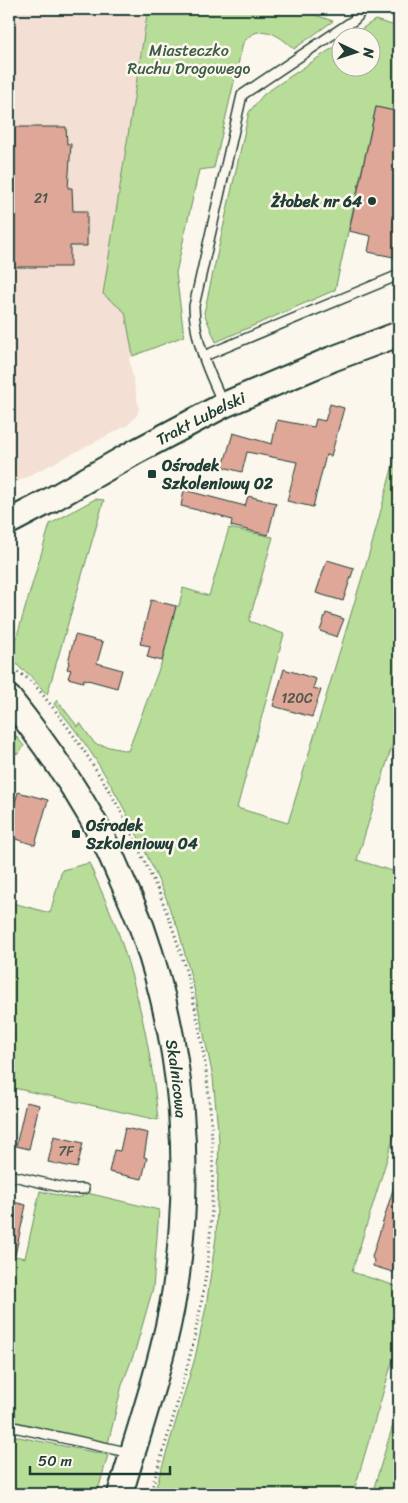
<svg xmlns="http://www.w3.org/2000/svg" width="408" height="1503" font-family="Sriracha,sans-serif">
<style>
.built{fill:#f3dfd3}
.green{fill:#b8dd98;stroke:#6c8d66}
.lines{fill:none;stroke-linecap:round;stroke-linejoin:round}
.stream{stroke:#7496a8;stroke-width:5.5}
.building{fill:#dfa798;stroke:#1f3d34}
.lane-casing{stroke:#1f3d34;stroke-width:12}
.secondary-casing{stroke:#1f3d34;stroke-width:28}
.path{stroke:#1f3d34;stroke-width:3;stroke-dasharray:1 4;stroke-linecap:butt}
.lane{stroke:#fbf7ec;stroke-width:9}
.secondary{stroke:#fbf7ec;stroke-width:24}
.poi-dot{fill:#1f3d34;stroke:#fbf7ec;stroke-width:2}
.labels{text-anchor:middle;dominant-baseline:central;stroke-width:5;stroke-linejoin:round;paint-order:stroke}
.number-label{font-size:14px;fill:#4f584d}
.park-label{font-size:16px;fill:#3e5d48;stroke:#fbf7ec}
.poi-label{font-size:16px;font-weight:bold;fill:#1f3d34;stroke:#fbf7ec;text-anchor:start}
.street-label{font-size:16px;fill:#1f3d34;stroke:#fbf7ec}
</style>
<rect width="100%" height="100%" fill="#fbf7ec"/>
<filter id="ink" filterUnits="userSpaceOnUse"><feTurbulence type="fractalNoise" baseFrequency=".02" numOctaves="2"/><feDisplacementMap in="SourceGraphic" scale="10" xChannelSelector="R" yChannelSelector="G"/><feConvolveMatrix kernelMatrix="1 2 1 2 8 2 1 2 1" color-interpolation-filters="sRGB"/></filter>
<g filter="url(#ink)">
<path class="built" d="M9,9H148L103,294L125,312L133,356L129,358L139,408L137,415L128,425L9,486Z"/>
<path class="green" d="M148,9H297L333,21L294,49C283,39 267,25 251,35C248,37 245,41 243,43L214,168L199,170L176,273L184,336L133,356L125,312L103,294Z
M375,20L399,27V112L376,107L335,290L216,342L204,313L249,112L264,94L340,43V68H370V38L349,37Z
M399,442V723L357,860L399,873V1120L352,1272L399,1287V1339L353,1494H154L195,1358L206,1307L216,1237L219,1141L213,1077L194,988L178,928L171,913L167,900C137,831 104,761 54,704L57,700L78,727L80,723L95,744L128,751L162,661L176,606H179L183,588L209,596L229,528L273,537L249,621L284,634L237,808L288,823L372,544Z
M95,499L104,500L47,695L29,674L21,669L11,656L50,524Z
M9,727L24,746L18,754L9,751Z
M89,863C98,884 108,905 116,926C138,989 152,1054 158,1120L9,1087V1054L15,1033L9,1032V902L50,913L62,870Z
M40,1191L70,1198L82,1197L83,1192L159,1210L153,1288L135,1351L122,1385L108,1444L9,1420V1255L25,1258Z
M399,1405V1494H372Z
M9,1435L108,1455L97,1494H9Z"/>
<g class="lines">
<path class="stream" d="M376,9L399,16"/>
</g>
<path class="building" d="M376,107L399,112V258L368,252L371,236L349,231Z
M9,127H66L67,144H71L68,188H72L73,211H87V246H70V267H9Z
M330,404L344,408L331,456L326,455L313,507L287,501L297,462L247,452L242,472L223,467L233,433L272,444L277,420L314,427L316,419L325,421Z
M184,490L245,506L248,496L276,503L268,535L231,526L232,520L222,517V516L181,506Z
M327,560L354,568L343,601L316,593Z
M151,600L176,606L162,661L147,657L150,646L140,644Z
M326,613L344,619L337,637L320,631Z
M75,635L103,642L97,663L122,670L117,688L84,679L83,682L68,678L71,670L67,669L69,663L68,662Z
M284,669L316,679L313,688L321,690L312,717L273,706Z
M18,792L48,800L35,845L9,837V825Z
M26,1102L39,1105L29,1149L16,1146Z
M125,1128L148,1133L144,1157L147,1158L142,1179L109,1172L114,1150L120,1151Z
M54,1136L83,1143L77,1168L48,1162Z
M396,1180L399,1181V1274L373,1266L374,1261L372,1257Z
M9,1201L26,1205L15,1255L9,1254Z"/>
<g class="lines">
<g class="lane-casing">
<path id="lane" d="M204,356L399,275
M223,403C209,373 194,340 194,306L242,95L354,20L358,16L360,9
M9,1175L69,1189H84
M9,1426L131,1453"/>
</g>
<g class="secondary-casing">
<g id="secondary">
<path id="s1" d="M9,522L49,501L137,451L224,405L332,359L399,334"/>
<path id="s2" d="M9,698C43,741 75,786 101,835C109,849 114,863 121,878C128,894 136,911 142,928C183,1044 193,1168 175,1289C164,1359 140,1427 120,1494"/>
</g>
</g>
<path class="path" d="M9,667C14,670 19,673 24,676C32,681 40,691 46,699C69,727 90,759 109,791C124,815 135,841 147,867C153,880 160,894 165,908C209,1020 222,1154 206,1273C196,1348 172,1422 150,1494"/>
<use href="#lane" class="lane"/>
<use href="#secondary" class="secondary"/>
</g>
</g>
<g class="poi-dot">
<circle cx="372" cy="201" r="5"/>
<rect x="147" y="469" width="10" height="10" rx="2.5"/>
<rect x="71" y="829" width="10" height="10" rx="2.5"/>
</g>
<g class="labels">
<g class="number-label">
<text x="41" y="198">21</text>
<text x="297" y="698">120C</text>
<text x="66" y="1151">7F</text>
</g>
<g class="park-label">
<text x="189" y="50">Miasteczko<tspan x="189" dy="18">Ruchu Drogowego</tspan></text>
</g>
<g class="poi-label">
<text x="362" y="201" text-anchor="end">Żłobek nr 64</text>
<text x="162" y="465">Ośrodek<tspan x="162" dy="18">Szkoleniowy 02</tspan></text>
<text x="86" y="825">Ośrodek<tspan x="86" dy="18">Szkoleniowy 04</tspan></text>
</g>
<g class="street-label">
<text stroke="none"><textPath href="#s1" startOffset="218">Trakt Lubelski</textPath></text>
<text stroke="none"><textPath href="#s2" startOffset="422">Skalnicowa</textPath></text>
</g>
</g>
<rect width="408" height="1503" fill="none" stroke="#fbf7ec" stroke-width="30"/>
<rect x="15" y="15" width="378" height="1473" fill="none" stroke="#1f3d34" stroke-width="2" filter="url(#ink)"/>
<g transform="translate(356 52) rotate(94)"><circle r="24" fill="#fbf7ec" stroke="#a3ada2"/>
<path d="M0-4L9 19L0 12L-9 19Z" fill="#1f3d34"/>
<text y="-8" font-size="14" font-weight="bold" text-anchor="middle" fill="#1f3d34">N</text>
</g>
<path d="M30 1466v8h140v-8" fill="none" stroke="#1f3d34" stroke-width="2.5"/>
<text x="38" y="1466" font-size="15" fill="#1f3d34" stroke="#fbf7ec" stroke-width="4" paint-order="stroke">50 m</text>
</svg>
